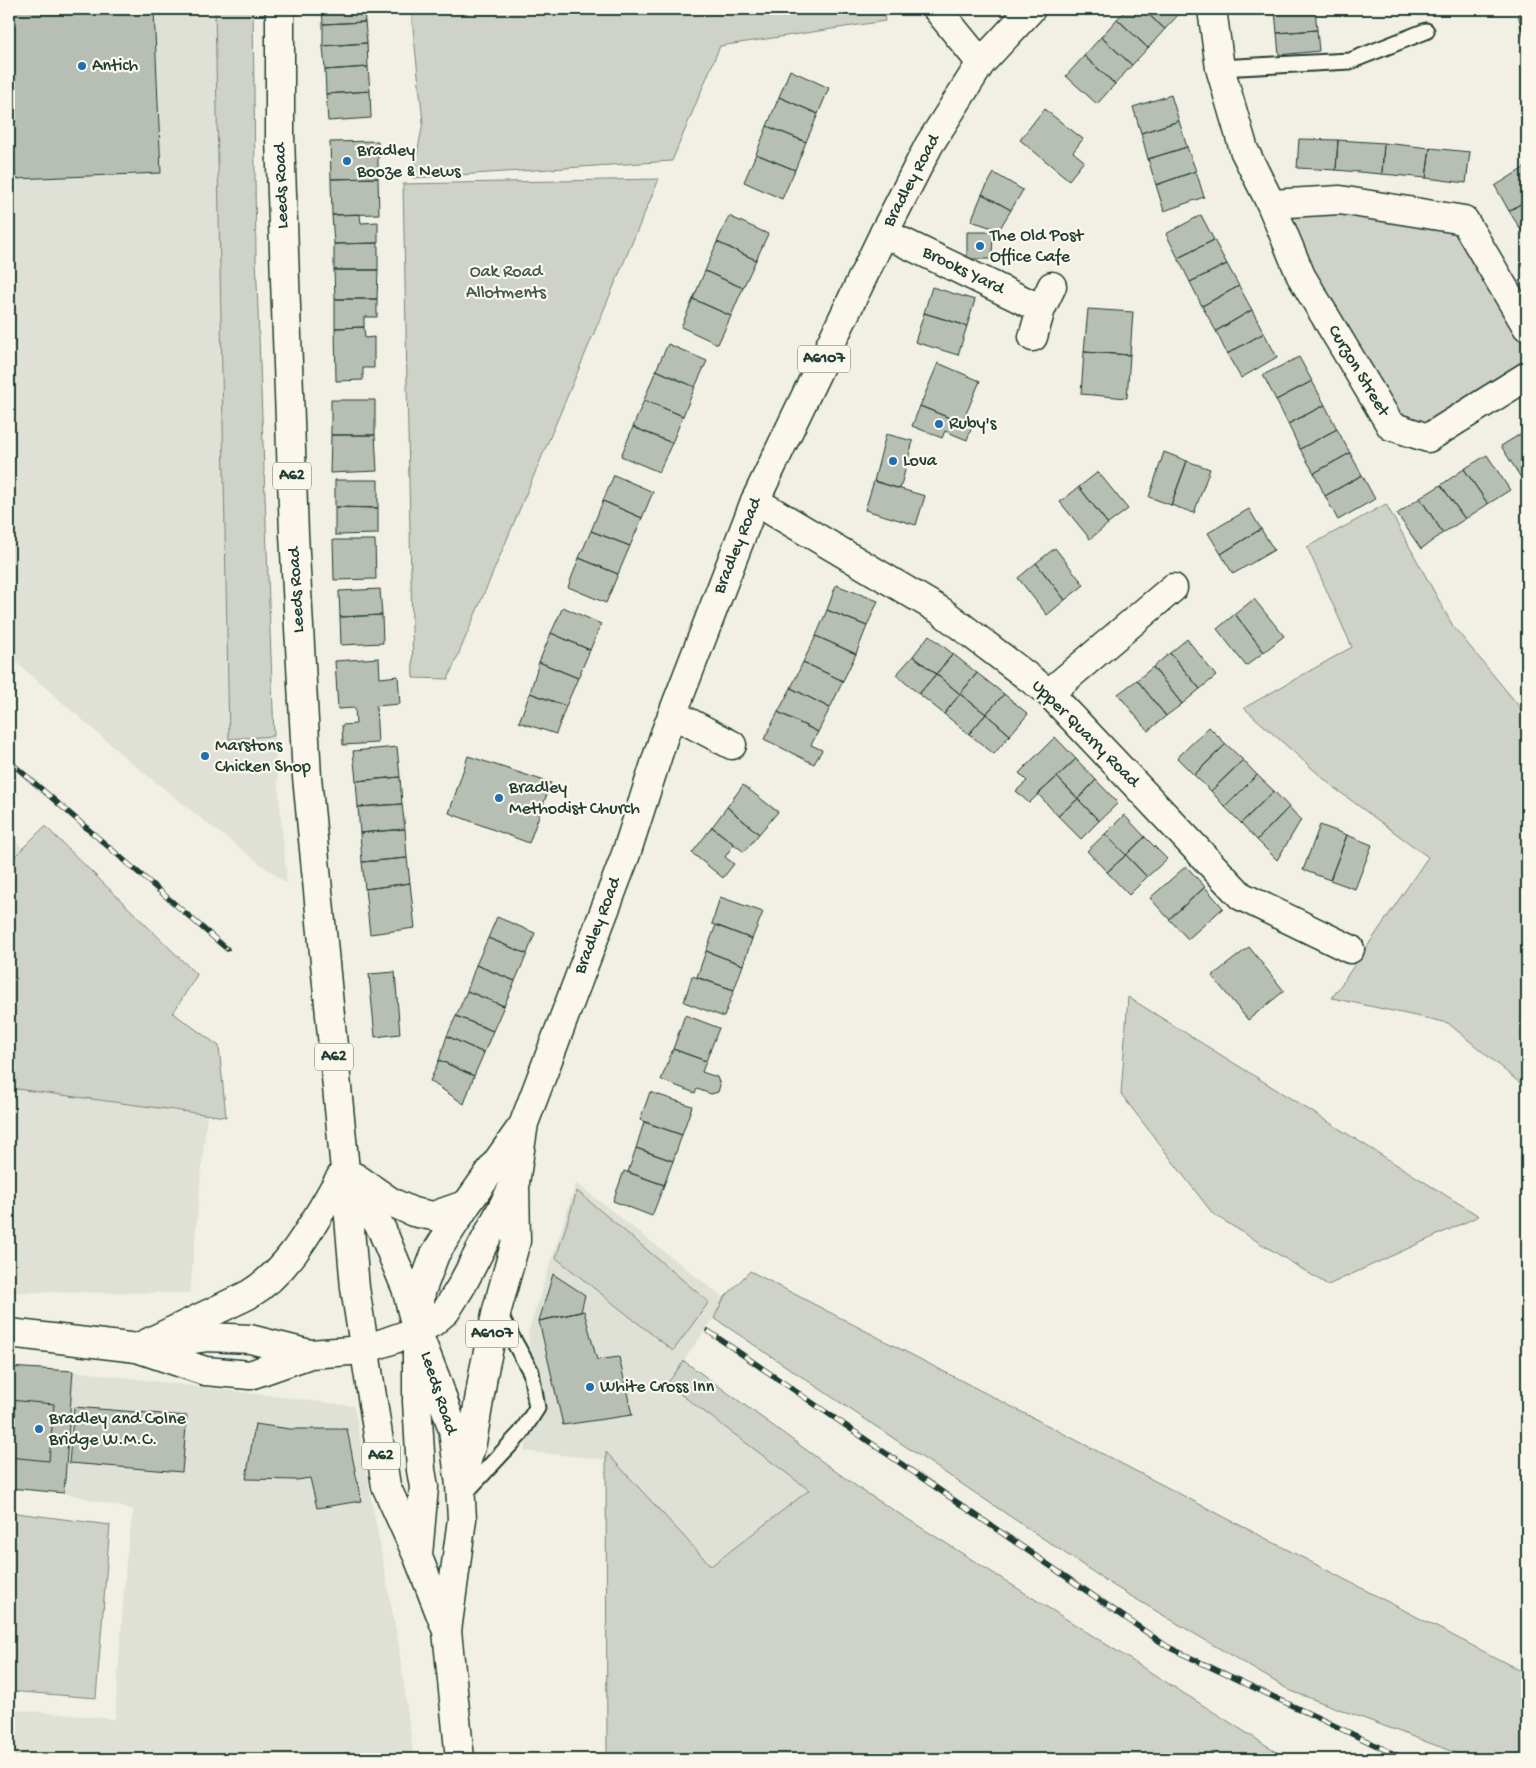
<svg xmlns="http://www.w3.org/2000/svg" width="1536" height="1768" font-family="'Gochi Hand',sans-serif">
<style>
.built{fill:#e0e1d6}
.green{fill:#cfd2c8;stroke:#77887e}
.building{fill:#b7beb3;stroke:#1f3d34}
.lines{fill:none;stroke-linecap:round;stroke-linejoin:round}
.service-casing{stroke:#1f3d34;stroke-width:19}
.minor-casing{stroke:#1f3d34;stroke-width:31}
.secondary-casing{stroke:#1f3d34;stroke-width:31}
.primary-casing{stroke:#1f3d34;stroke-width:31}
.service{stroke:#fbf7ec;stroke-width:15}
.minor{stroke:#fbf7ec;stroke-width:28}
.secondary{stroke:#fbf7ec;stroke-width:28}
.primary{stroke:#fbf7ec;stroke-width:28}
.rail-casing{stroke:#1f3d34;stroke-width:5.5}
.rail{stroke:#fbf7ec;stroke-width:4;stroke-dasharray:11;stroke-linecap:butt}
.poi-dot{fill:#1f6fb2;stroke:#fbf7ec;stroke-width:2}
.labels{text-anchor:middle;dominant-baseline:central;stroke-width:4.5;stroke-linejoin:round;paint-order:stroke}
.shield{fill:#fbf7ec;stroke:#61756b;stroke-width:1}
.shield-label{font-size:16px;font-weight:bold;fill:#1f3d34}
.poi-label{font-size:18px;fill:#1f3d34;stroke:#fbf7ec;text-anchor:start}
.street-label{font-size:18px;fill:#1f3d34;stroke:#fbf7ec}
.park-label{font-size:18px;fill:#425b52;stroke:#fbf7ec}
</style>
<rect width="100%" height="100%" fill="#f2f0e5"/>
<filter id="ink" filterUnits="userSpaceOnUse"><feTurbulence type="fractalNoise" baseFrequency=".02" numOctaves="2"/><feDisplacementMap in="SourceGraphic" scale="10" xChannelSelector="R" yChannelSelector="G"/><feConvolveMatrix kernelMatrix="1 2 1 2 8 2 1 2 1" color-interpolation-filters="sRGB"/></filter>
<g filter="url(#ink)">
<path class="built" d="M9,9H215L229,738L274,736L287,884L204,821L127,759L9,656Z
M9,833L211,1071L190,1293L9,1292Z
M576,1183L724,1298L714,1318L667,1384L809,1490L711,1566L607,1460L524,1451L537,1408L528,1333Z
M73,1371L354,1406L398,1641L414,1759H9V1709L115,1719L126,1560L133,1510L64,1493Z"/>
<path class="green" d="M215,9H253L256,257L274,736L229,739Z
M411,9H883L885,21L720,46L672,161L413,178L423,122Z
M659,179L448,679L413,678L403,184Z
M1271,204L1464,220L1527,327V376L1428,438L1391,426Z
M1386,504L1453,626L1527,716V1089L1448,1023L1332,998L1428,857L1333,787L1244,708L1352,647L1307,547Z
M45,826L197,975L173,1013L219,1046L226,1117L9,1088V862Z
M1128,997L1479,1216L1328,1285L1213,1214L1121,1094Z
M577,1191L709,1302L673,1351L556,1258Z
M750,1271L1527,1674V1759H1472L1291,1691L1114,1586L714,1318L724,1298Z
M684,1361L860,1489L1288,1759H607L606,1452L711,1566L809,1490L667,1384Z
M9,1512L110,1525L96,1698L9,1691Z"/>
<path class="building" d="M9,9H154L161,173L15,179L13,122L9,123Z
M322,9H364L365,22L323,24Z
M1127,9H1142L1165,29L1148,48L1117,19Z
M1142,9H1180L1182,11L1165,29Z
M1293,9H1315L1317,30L1277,33L1275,11Z
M1527,12V38H1524L1518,14Z
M1117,19L1148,48L1132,65L1101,37Z
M365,22L367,43L323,46V24Z
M1317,30L1319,51L1279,55L1277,33Z
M1101,37L1132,65L1115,84L1084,56Z
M367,43L368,67L325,70L323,46Z
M1084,56L1115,84L1097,104L1066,76Z
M368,67L370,91L326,94L325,70Z
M790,70L829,88L818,114L779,97Z
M370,91L371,118L328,121L326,94Z
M1171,95L1179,121L1141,133L1133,107Z
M779,97L818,114L806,142L767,126Z
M1044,109L1083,139L1073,152L1084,161L1069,180L1020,140Z
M1179,121L1187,147L1148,159L1141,133Z
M767,126L806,142L795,170L756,154Z
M1299,139L1338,140L1336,170L1297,168Z
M1338,140L1384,143L1382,174L1336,170Z
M378,141V178L331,179L330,142Z
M1384,143L1430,148L1426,178L1382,174Z
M1187,147L1196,171L1156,185L1148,159Z
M1430,148L1470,152L1466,183L1426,178Z
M756,154L795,170L782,199L744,182Z
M1527,166V200L1509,211L1495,186Z
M1196,171L1204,197L1164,211L1156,185Z
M994,173L1023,190L1011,210L982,194Z
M378,178L379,214L332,215L331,179Z
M982,194L1011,210L999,230L971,221Z
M1527,200V237L1526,238L1509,211Z
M360,214L361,223L378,222V243L334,244L332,215Z
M1201,215L1214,240L1178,258L1166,234Z
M729,216L768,234L756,260L717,242Z
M967,232H993L992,259H967Z
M1214,240L1227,264L1190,282L1178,258Z
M717,242L756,260L743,288L705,271Z
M378,243V270H334V244Z
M1227,264L1239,286L1202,306L1190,282Z
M334,270H378L377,299H335Z
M705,271L743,288L731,316L693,299Z
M1239,286L1252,310L1216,331L1202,306Z
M932,287L975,300L967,326L924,313Z
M335,299H377V317H364V327L335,328Z
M693,299L731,316L718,344L681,327Z
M1088,309L1133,312L1130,355L1084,352Z
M1252,310L1264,333L1227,354L1216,331Z
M924,313L967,326L958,355L915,342Z
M364,327L365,338L374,337V368H363V380L336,381L335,328Z
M1264,333L1277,357L1241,378L1227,354Z
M668,344L707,361L695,387L656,370Z
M1084,352L1130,355L1127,398L1081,394Z
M1299,357L1312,381L1276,400L1263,375Z
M938,363L980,381L962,423L920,406Z
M656,370L695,387L683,416L644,400Z
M1312,381L1325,405L1288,424L1276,400Z
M331,400H375V435H331Z
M644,400L683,416L672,443L633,427Z
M1325,405L1337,429L1300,449L1288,424Z
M920,406L972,427L967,440L945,431L942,438L912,426Z
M633,427L672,443L659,472L621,456Z
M1337,429L1350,453L1314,473L1300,449Z
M1527,430V478L1523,481L1501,446Z
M886,434L913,441L900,489L874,481Z
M331,435H375L377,471L330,473Z
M1164,452L1187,461L1171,505L1149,497Z
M1350,453L1362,475L1325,496L1314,473Z
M1487,455L1510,490L1488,504L1464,469Z
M1187,461L1210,469L1194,513L1171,505Z
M1464,469L1488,504L1465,519L1441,485Z
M1098,472L1128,509L1108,524L1079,487Z
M614,475L653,492L642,518L603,501Z
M1362,475L1375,499L1338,520L1325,496Z
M335,480H378V508L335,507Z
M874,481L925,496L916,525L865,510Z
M1441,485L1465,519L1443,533L1420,498Z
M1079,487L1108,524L1090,539L1060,502Z
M1420,498L1443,533L1421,549L1397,514Z
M603,501L642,518L630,546L591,531Z
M335,507L378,508V534L335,535Z
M1249,509L1261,529L1221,554L1208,533Z
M1261,529L1274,550L1233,574L1221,554Z
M591,531L630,546L618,574L579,558Z
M333,540H375L376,579L334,580Z
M1055,548L1084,585L1065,600L1036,563Z
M579,558L618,574L606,603L568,587Z
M1036,563L1065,600L1047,615L1018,578Z
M836,585L878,601L867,626L827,610Z
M380,589L382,615L340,617L339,591Z
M1254,599L1284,636L1264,652L1235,614Z
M563,607L601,624L590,650L551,633Z
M827,610L867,626L856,654L816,636Z
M1235,614L1264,652L1246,666L1217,629Z
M382,615L383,643L341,645L340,617Z
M551,633L590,650L578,678L539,662Z
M929,635L953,654L936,674L913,656Z
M816,636L856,654L843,681L803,662Z
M1187,639L1216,676L1200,689L1170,653Z
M1170,653L1200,689L1182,704L1153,667Z
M953,654L977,673L960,694L936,674Z
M913,656L936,674L919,694L896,675Z
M379,658L380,678L398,676L400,704L376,706L378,743L343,745L342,725L356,724L355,708L338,709L335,661Z
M539,662L578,678L566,706L530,693Z
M803,662L843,681L830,708L791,688Z
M1153,667L1182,704L1166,716L1137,680Z
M977,673L1004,694L986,714L960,694Z
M936,674L960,694L944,714L919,694Z
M1137,680L1166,716L1148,731L1118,694Z
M791,688L830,708L818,732L778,712Z
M530,693L566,706L556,734L519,722Z
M960,694L986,714L969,734L944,714Z
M1004,694L1028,714L1010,735L986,714Z
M778,712L818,732L811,745L822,750L814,764L764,739Z
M986,714L1010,735L994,754L969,734Z
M1209,727L1226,744L1194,775L1177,758Z
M1055,737L1076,759L1029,803L1016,791L1027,781L1019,773Z
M1226,744L1243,760L1211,791L1194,775Z
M397,747L400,777L356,781L353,751Z
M468,756L551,783L529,843L449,813Z
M1076,759L1096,780L1078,799L1057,777Z
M1243,760L1257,775L1225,807L1211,791Z
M1257,775L1274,791L1241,823L1225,807Z
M400,777L402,804L358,807L356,781Z
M1057,777L1078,799L1058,816L1038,794Z
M1096,780L1118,803L1099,821L1078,799Z
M743,785L778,812L759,834L727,807Z
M1274,791L1289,807L1257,840L1241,823Z
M1078,799L1099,821L1081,839L1058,816Z
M402,804L405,829L360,833L358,807Z
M727,807L759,834L744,852L712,827Z
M1289,807L1301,820L1277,860L1257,840Z
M1124,815L1145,837L1126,855L1105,834Z
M1320,825L1347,835L1330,880L1303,870Z
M712,827L734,844L725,857L734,864L723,878L692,853Z
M405,829L407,858L362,862L360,833Z
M1105,834L1126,855L1107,872L1087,851Z
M1347,835L1372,845L1355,889L1330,880Z
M1145,837L1167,859L1147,877L1126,855Z
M1126,855L1147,877L1129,895L1107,872Z
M407,858L410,883L365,889L362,862Z
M1186,866L1205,887L1169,919L1150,898Z
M410,883L415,928L370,934L365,889Z
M1205,887L1223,908L1188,939L1169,919Z
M720,897L763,912L752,939L712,924Z
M497,917L535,933L527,954L488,938Z
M716,925L752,939L743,965L706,951Z
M488,938L527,954L515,981L476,965Z
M1249,947L1284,991L1248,1020L1212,976Z
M706,951L743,965L734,990L697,977Z
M476,965L515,981L504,1006L467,991Z
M395,972L400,1034L375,1037L369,974Z
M692,976L734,990L724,1017L684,1002Z
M467,991L504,1006L493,1031L456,1016Z
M685,1015L719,1028L706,1061L673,1049Z
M456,1016L493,1031L484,1053L447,1036Z
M447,1036L484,1053L474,1076L439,1060Z
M673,1049L706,1061L702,1072L717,1077L720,1085L718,1092L711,1094L697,1089L695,1093L661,1080Z
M439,1060L474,1076L464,1104L430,1081Z
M650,1092L692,1106L682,1135L640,1120Z
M644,1122L682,1135L673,1161L636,1148Z
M636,1148L673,1161L664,1185L628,1172Z
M624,1171L664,1185L652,1216L613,1201Z
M553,1274L585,1295L581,1312L539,1321Z
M584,1311L597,1360L619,1357L632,1415L563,1425L539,1321Z
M9,1367L73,1371L64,1493L9,1488Z
M9,1400L54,1404L49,1461L9,1457Z
M74,1407L187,1416L182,1472L69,1463Z
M255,1424L290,1429H347L361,1501L317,1508L310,1478L297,1480L246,1479Z
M347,1753L348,1759H290Z"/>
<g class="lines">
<g class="service-casing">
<path id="service" d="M1220,68L1350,61L1426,31
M462,1496L521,1433L537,1408L531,1372L497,1311"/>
</g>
<g class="minor-casing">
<path id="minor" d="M937,9L981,63
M1212,9L1220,68L1244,150L1271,204L1301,276L1391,426L1428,438L1527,376
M1271,204L1340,200L1464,220L1527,327
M884,233L1041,309
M1033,337L1041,309L1052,286
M755,501L941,611L1049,693L1241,896L1350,949
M1049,693L1173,588
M673,714L732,745"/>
</g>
<g class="secondary-casing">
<path id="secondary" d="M9,1333L137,1348L205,1371L250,1375L310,1354L363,1350
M146,1346L208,1337L250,1339L310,1354"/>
</g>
<g class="primary-casing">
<path id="primary" d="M280,9V138L294,534L307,777L345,1170L355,1288L386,1486L418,1557L447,1631
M347,1174L382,1230L406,1288L417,1331L437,1382L453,1430L460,1485L462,1519L447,1631L460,1759
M355,1177L391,1202L413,1212L433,1216L467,1204
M137,1348L248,1295C294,1268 317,1215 345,1170
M363,1350L417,1331L433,1322L446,1311L462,1285L513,1187
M460,1485L472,1443L484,1370L497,1310L516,1241L515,1183L524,1123L626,854L664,736L755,501L884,233L929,145L981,63L1031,9
M418,1555L424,1487L421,1470L417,1401V1331L421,1292L435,1254L467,1204L521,1128"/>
</g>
<use href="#service" class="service"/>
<use href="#minor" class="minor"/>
<use href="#secondary" class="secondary"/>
<use href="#primary" class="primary"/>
<g class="rail-casing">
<path id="rail" d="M9,761L227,949
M708,1331L1168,1647L1405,1759"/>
</g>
<use href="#rail" class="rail"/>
</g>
</g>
<g class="poi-dot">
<circle cx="82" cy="66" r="5"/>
<circle cx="347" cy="161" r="5"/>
<circle cx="980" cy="246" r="5"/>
<circle cx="939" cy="424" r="5"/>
<circle cx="893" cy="461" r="5"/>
<circle cx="205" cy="756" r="5"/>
<circle cx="499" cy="798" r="5"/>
<circle cx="590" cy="1387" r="5"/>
<circle cx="39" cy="1429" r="5"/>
</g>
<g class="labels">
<g class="shield">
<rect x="798" y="345.5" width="52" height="27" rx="4"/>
<rect x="273" y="462.5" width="38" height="27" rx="4"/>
<rect x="315" y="1043.5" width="38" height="27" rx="4"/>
<rect x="466" y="1320.5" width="52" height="27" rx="4"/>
<rect x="362" y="1442.5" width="38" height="27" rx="4"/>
</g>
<g class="shield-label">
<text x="824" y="359">A6107</text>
<text x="292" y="476">A62</text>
<text x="334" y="1057">A62</text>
<text x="492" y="1334">A6107</text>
<text x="381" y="1456">A62</text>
</g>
<g class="poi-label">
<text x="92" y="66">Antich</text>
<text x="357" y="151">Bradley<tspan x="357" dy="21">Booze &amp; News</tspan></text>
<text x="990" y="236">The Old Post<tspan x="990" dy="21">Office Cafe</tspan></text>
<text x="949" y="424">Ruby's</text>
<text x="903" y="461">Lova</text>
<text x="215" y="746">Marstons<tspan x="215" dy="21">Chicken Shop</tspan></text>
<text x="509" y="788">Bradley<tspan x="509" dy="21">Methodist Church</tspan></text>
<text x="600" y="1387">White Cross Inn</text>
<text x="49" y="1419">Bradley and Colne<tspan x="49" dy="21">Bridge W.M.C.</tspan></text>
</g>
<g class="street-label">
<text transform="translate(912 181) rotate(-62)">Bradley Road</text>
<text transform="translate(282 186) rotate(-92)">Leeds Road</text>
<text transform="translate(963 271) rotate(26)">Brooks Yard</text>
<text transform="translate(1358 371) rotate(59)">Curzon Street</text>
<text transform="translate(738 546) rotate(-68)">Bradley Road</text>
<text transform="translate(297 590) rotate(-93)">Leeds Road</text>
<text transform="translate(1085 734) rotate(45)">Upper Quarry Road</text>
<text transform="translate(598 926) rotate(-69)">Bradley Road</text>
<text transform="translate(438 1393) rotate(72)">Leeds Road</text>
</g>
<g class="park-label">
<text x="506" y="272">Oak Road<tspan x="506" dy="21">Allotments</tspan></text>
</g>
</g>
<rect width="1536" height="1768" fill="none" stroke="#fbf7ec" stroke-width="30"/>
<rect x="15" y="15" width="1506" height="1738" fill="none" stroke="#1f3d34" stroke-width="2" filter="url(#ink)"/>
</svg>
